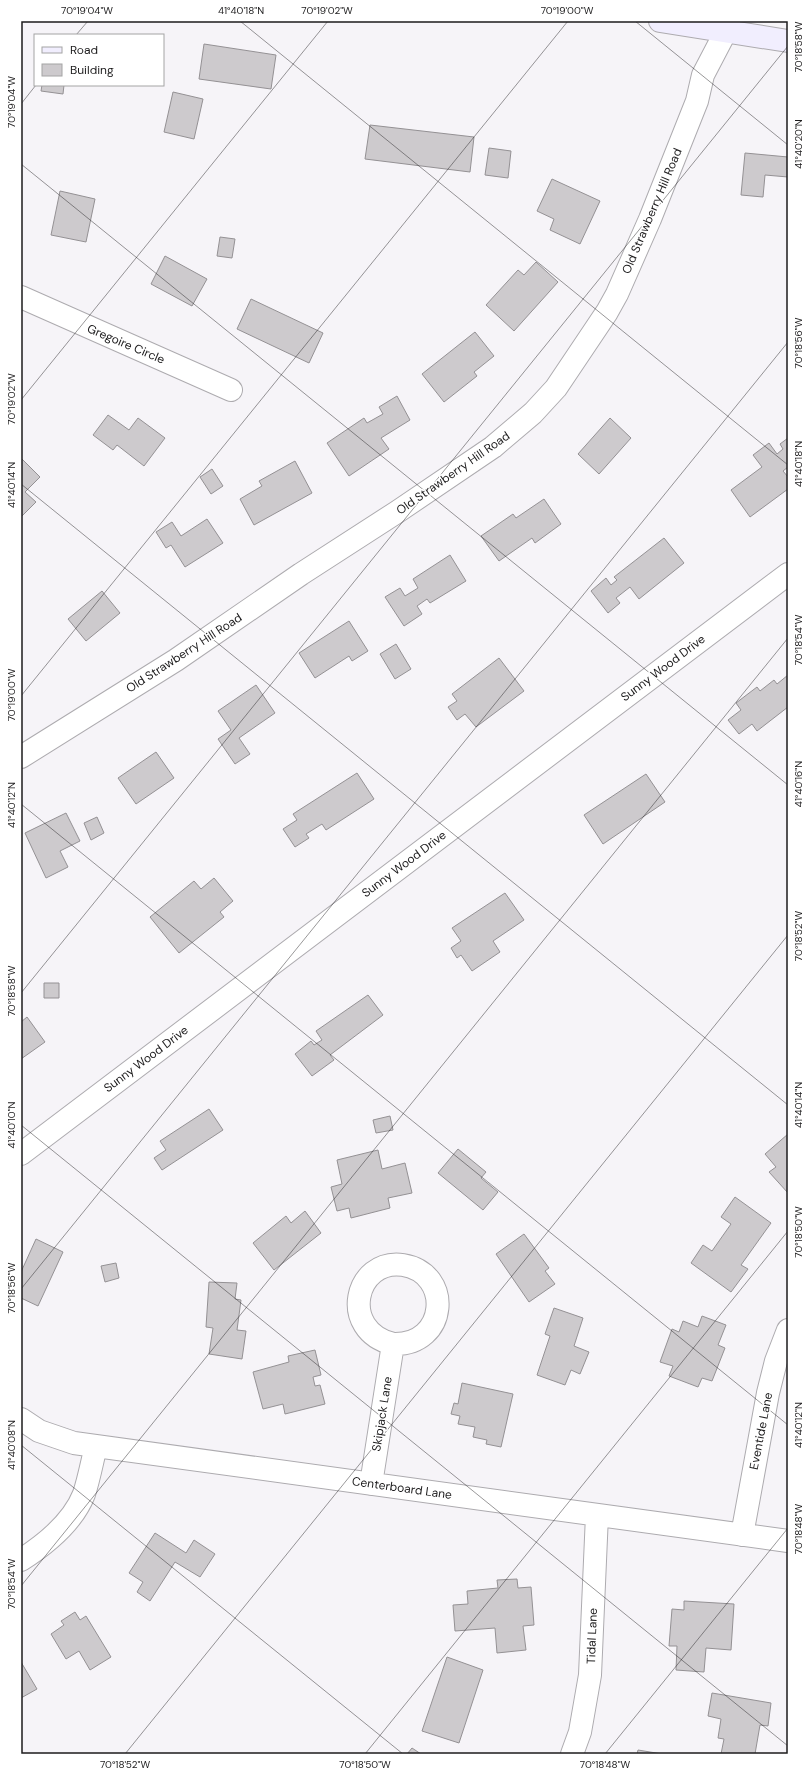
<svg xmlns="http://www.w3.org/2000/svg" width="809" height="1775" font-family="'DM Sans',sans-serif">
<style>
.building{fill:#cdcacd;stroke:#949194}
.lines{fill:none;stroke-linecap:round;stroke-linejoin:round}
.minor-casing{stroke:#adabaf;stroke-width:24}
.secondary-casing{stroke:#adabaf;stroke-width:24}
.minor{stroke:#fff;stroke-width:22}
.secondary{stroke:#f1eefe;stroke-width:22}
.ticks{fill:none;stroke:#1c1b1c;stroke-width:1;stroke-opacity:0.45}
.labels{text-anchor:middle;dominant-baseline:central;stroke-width:3;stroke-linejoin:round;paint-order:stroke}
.street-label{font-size:12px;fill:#1c1b1c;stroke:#fff}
.neatline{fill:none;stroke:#1c1b1c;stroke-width:1.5}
.ticks-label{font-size:10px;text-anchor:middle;fill:#1c1b1c}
</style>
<rect width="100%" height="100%" fill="#f6f4f8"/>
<path class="building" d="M204,44L276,55L271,89L199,79Z
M42,85H64L63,94L41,91Z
M173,92L203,99L194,139L164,132Z
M370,125L474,137L470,172L365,159Z
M489,148L511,151L508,178L485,175Z
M745,153L788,157V177L765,175L763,197L741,195Z
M552,179L600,201L580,244L550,230L554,219L537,211Z
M60,191L95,199L86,242L51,235Z
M220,237L235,239L232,258L217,256Z
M165,256L207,279L192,306L151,284Z
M536,262L558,282L514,331L486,305L518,270L524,275Z
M251,299L323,333L309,363L237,329Z
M475,332L494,356L474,372L477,376L444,402L422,374Z
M397,396L410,420L381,438L389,449L349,476L327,443L364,418L367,423L383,414L379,407Z
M108,415L129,430L138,418L165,438L144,466L117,445L113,450L93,435Z
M610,418L631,438L599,474L578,454Z
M788,438V467L783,471L788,477V489L750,517L731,490L762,467L753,455L769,443L777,454L783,449L780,444Z
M21,458L40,477L25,492L36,502L21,517Z
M295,461L312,493L254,525L240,499L262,486L259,481Z
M212,469L223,486L211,494L200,477Z
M544,499L561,524L535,543L532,538L499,561L481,536L513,514L516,518Z
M207,519L223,543L185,567L171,545L166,548L156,532L172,522L181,536Z
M664,538L684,563L639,599L630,587L616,598L620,603L608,613L591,591L606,578L611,585L617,580L614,577Z
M450,555L466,581L430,603L427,599L417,606L422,614L404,626L385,597L400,588L405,596L418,588L413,579Z
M102,591L120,613L86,641L68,619Z
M349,621L368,651L352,661L349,656L315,678L299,653Z
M396,644L411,669L395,679L380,654Z
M499,658L524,691L476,727L465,714L457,720L448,707L457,701L452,694Z
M788,675V707L757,731L752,724L739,734L728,720L741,710L736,703L757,687L760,691L774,680L777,684Z
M256,685L275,713L239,738L250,754L235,764L218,739L231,730L218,711Z
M156,752L174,778L136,804L118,778Z
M357,773L374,799L326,830L322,824L306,834L309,838L295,847L283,829L297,820L293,814Z
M646,774L665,802L603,844L584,815Z
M66,813L80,841L60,851L68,867L46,878L25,833Z
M97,817L104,833L91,840L84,823Z
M214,878L233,901L220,912L224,917L179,953L150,917L194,881L201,889Z
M505,893L524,920L493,941L500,952L472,971L461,955L457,958L451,948L461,941L452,928Z
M44,983H59V998H44Z
M368,995L383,1015L330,1055L334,1060L312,1076L295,1054L311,1041L314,1045L322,1040L316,1031Z
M27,1017L45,1042L21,1059V1022Z
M209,1109L223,1130L162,1170L154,1158L166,1150L160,1141Z
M390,1116L393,1130L376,1133L373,1120Z
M788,1134V1193L769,1172L776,1167L765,1154Z
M458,1149L486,1172L481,1178L498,1192L483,1210L438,1173Z
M378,1150L382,1169L405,1163L412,1193L388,1198L390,1208L351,1218L349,1208L337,1211L331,1187L342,1184L337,1160Z
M735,1197L771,1223L741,1265L748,1269L731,1292L691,1263L703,1245L712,1251L731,1224L721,1217Z
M305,1211L321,1233L274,1270L253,1243L286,1216L291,1223Z
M524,1234L549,1268L545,1271L555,1284L529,1302L496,1254Z
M36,1239L63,1252L38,1306L21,1298V1272Z
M116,1263L119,1278L105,1282L101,1266Z
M209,1282L237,1283L235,1299L241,1300L237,1330L246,1331L242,1359L209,1354L213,1328L206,1327Z
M554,1308L583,1318L574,1346L589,1352L580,1374L571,1370L565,1385L537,1375L550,1336L545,1334Z
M702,1316L726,1325L718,1345L725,1348L712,1381L702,1378L698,1387L669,1376L673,1366L660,1362L672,1329L679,1332L683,1321L698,1327Z
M315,1350L321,1375L313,1377L315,1386L320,1385L325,1404L285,1414L283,1404L263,1409L253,1372L289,1362L288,1356Z
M462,1383L513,1394L501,1447L486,1444L487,1440L473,1437L475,1427L458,1424L460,1416L451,1414L454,1403L458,1404Z
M155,1533L186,1553L194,1540L215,1554L200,1577L175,1562L150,1601L137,1592L143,1582L129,1573Z
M517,1579L518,1588L531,1587L534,1625L523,1626L526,1650L497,1653L495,1628L455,1631L453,1605L468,1604L467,1591L498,1588L497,1580Z
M684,1601L734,1604L731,1650L706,1648L704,1672L676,1670L677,1646H669L672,1609L684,1610Z
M75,1612L80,1620L86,1616L111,1657L90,1670L79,1651L66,1659L51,1634L64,1625L61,1621Z
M447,1657L483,1670L459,1743L422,1731Z
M21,1662L37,1689L21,1698Z
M712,1693L771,1703L768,1726L760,1725L755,1754H721L724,1739L718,1738L721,1719L708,1716Z
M412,1748L421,1754H407Z
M638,1750L662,1754H637Z"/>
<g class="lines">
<g class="minor-casing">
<path id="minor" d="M21,297L231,390
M21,757L176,660L301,574L397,512L493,447L533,413L556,388L607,312L617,294L650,219L697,101L703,75L726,31L729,21
M21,1154L788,574
M21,1419L39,1431L74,1443L788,1541
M371,1484L393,1344C448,1346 453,1273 403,1265C355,1258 338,1330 393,1344
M742,1535L768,1393L776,1361L788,1330
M21,1560C46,1544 73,1522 84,1494C89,1479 92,1462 96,1446
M572,1754L580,1732L590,1675L597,1515"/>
</g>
<g class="secondary-casing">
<path id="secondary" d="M660,21L788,41"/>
</g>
<use href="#minor" class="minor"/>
<use href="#secondary" class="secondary"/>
</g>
<path class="ticks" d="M240,21L788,465M635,21L788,145M76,35L88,21M21,104L36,85M21,164L788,785M21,400L328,21M21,484L788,1105M21,696L568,21M21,804L788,1425M21,993L788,46M21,1125L788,1746M21,1289L788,342M21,1445L403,1754M21,1586L788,638M125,1754L788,935M365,1754L788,1231M605,1754L788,1528"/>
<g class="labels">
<g class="street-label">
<text transform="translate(652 211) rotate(-67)">Old Strawberry Hill Road</text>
<text transform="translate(126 344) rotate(23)">Gregoire Circle</text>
<text transform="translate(453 473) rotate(-35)">Old Strawberry Hill Road</text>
<text transform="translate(184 653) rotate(-33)">Old Strawberry Hill Road</text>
<text transform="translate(663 668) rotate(-37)">Sunny Wood Drive</text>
<text transform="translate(404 864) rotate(-37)">Sunny Wood Drive</text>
<text transform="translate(146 1059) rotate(-37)">Sunny Wood Drive</text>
<text transform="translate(382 1414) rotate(-81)">Skipjack Lane</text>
<text transform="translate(761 1431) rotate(-79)">Eventide Lane</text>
<text transform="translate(402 1488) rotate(8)">Centerboard Lane</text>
<text transform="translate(592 1636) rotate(-88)">Tidal Lane</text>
</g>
</g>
<rect width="809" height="1775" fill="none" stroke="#ffffff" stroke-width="44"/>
<rect x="34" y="34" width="130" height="52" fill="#ffffff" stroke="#a4a4a4"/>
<rect x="42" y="47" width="20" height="6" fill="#f1eefe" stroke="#a4a4a4"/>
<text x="70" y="54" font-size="12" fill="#1c1b1c">Road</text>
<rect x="42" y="64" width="20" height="12" fill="#cdcacd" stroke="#a4a4a4"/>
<text x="70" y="74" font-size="12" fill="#1c1b1c">Building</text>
<rect x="22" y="22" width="765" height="1731" class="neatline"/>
<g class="ticks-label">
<text x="87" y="14">70°19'04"W</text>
<text x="241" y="14">41°40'18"N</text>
<text x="327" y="14">70°19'02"W</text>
<text x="567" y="14">70°19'00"W</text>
<text transform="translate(798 47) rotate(-90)" y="4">70°18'58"W</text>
<text transform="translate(11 102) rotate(-90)" y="4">70°19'04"W</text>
<text transform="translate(798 144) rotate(-90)" y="4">41°40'20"N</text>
<text transform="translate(798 343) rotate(-90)" y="4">70°18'56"W</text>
<text transform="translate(11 399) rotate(-90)" y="4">70°19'02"W</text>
<text transform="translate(798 464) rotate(-90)" y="4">41°40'18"N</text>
<text transform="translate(11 485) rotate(-90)" y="4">41°40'14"N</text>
<text transform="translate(798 640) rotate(-90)" y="4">70°18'54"W</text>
<text transform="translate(11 695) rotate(-90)" y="4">70°19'00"W</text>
<text transform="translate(798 784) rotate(-90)" y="4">41°40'16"N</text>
<text transform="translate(11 805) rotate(-90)" y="4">41°40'12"N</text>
<text transform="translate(798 936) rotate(-90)" y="4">70°18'52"W</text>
<text transform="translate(11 991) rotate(-90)" y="4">70°18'58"W</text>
<text transform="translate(798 1105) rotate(-90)" y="4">41°40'14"N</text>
<text transform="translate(11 1125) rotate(-90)" y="4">41°40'10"N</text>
<text transform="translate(798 1232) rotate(-90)" y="4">70°18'50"W</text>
<text transform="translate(11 1288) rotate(-90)" y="4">70°18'56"W</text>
<text transform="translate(798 1425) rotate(-90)" y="4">41°40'12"N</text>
<text transform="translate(11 1445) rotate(-90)" y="4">41°40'08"N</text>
<text transform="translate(798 1529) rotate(-90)" y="4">70°18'48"W</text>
<text transform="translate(11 1584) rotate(-90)" y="4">70°18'54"W</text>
<text x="125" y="1768">70°18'52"W</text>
<text x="365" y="1768">70°18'50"W</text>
<text x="605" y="1768">70°18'48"W</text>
</g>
</svg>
